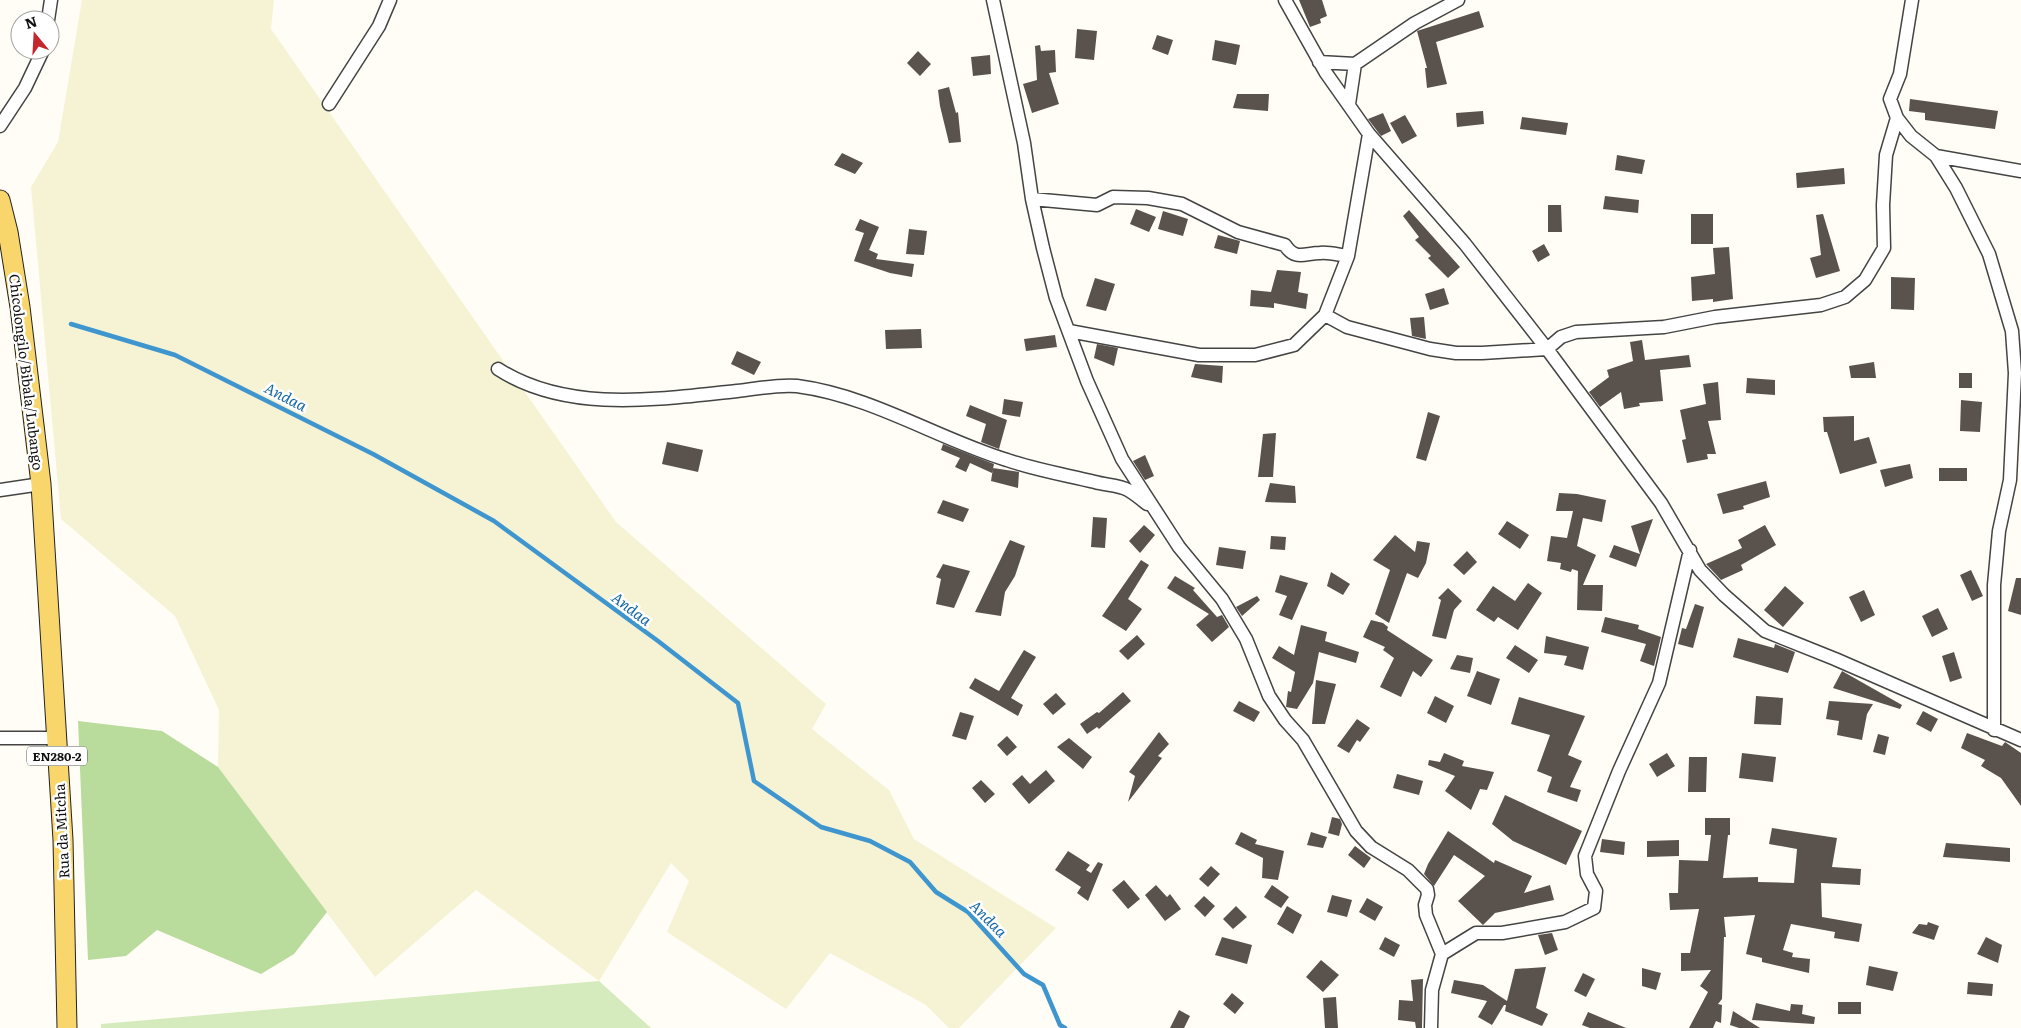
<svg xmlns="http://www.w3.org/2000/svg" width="2021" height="1028" font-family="Literata,serif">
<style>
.farmland{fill:#f6f3d4}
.green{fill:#d5ebbd}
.forest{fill:#b9dc9c}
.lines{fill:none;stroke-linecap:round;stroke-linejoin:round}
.stream{stroke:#3f96cf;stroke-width:4.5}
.building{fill:#5a524d}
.street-casing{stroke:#444;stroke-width:15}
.primary-casing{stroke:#222;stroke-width:21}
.street{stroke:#fff;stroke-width:12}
.primary{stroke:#f9d66b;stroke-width:19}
.labels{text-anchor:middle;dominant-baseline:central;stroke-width:5;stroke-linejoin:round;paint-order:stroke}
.shield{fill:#fff;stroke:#585858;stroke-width:1}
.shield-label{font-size:12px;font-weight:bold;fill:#111}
.street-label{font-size:14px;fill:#111;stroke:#fff}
.water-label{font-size:15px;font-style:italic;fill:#1768a6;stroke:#fff}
</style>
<rect width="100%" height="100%" fill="#fffdf5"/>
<path class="farmland" d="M82,0H274L271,29L616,522L826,704L812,729L889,790L914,839L1056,928L959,1028H949L926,1005L830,953L786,1009L667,932L689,881L671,863L599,981L476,890L375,977L218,767L219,710L175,616L61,519L31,187L58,142Z"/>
<path class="green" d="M599,981L651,1028H101V1024Z"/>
<path class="forest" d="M78,721L162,731L218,767L327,912L294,954L261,974L157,930L126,956L88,960Z"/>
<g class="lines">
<path class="stream" d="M71,324L175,355L373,454L494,521L658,641L738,703L754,781L821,827L870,841L910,862L936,892L968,912L1024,974L1043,985L1060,1025L1065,1028"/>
</g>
<path class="building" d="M1299,0H1322L1327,16L1320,19L1321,23L1310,27Z
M1479,11L1484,27L1436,42L1447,84L1427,88L1425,68H1427L1417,31Z
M1077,29L1097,31L1094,60L1075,58Z
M1157,35L1173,40L1168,55L1152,49Z
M1215,40L1240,45L1236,65L1212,60Z
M1040,45L1041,51L1055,50L1056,72L1049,73L1059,104L1032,113L1023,84L1037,80L1035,46Z
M918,51L931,64L920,76L907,63Z
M990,55L991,74L973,76L971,57Z
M949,87L956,113L958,112L961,142L949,143L940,106L938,90Z
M1237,94H1269L1268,111L1233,108Z
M1910,99L1998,111L1995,129L1925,120V113L1909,111Z
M1483,111L1484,124L1457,127L1456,113Z
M1383,113L1391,131L1381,136L1368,119Z
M1405,115L1417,136L1402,144L1390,123Z
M1522,117L1568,123L1566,135L1520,129Z
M842,153L863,163L855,174L834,165Z
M1617,155L1645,160L1642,174L1615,170Z
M1844,168L1845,184L1797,188L1796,173Z
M1605,196L1639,200L1638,213L1603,209Z
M1548,205H1561L1562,232H1548Z
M1136,209L1156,217L1149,232L1130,224Z
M1409,210L1460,267L1448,278L1428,258L1431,256L1415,240L1419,237L1403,216Z
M1163,211L1188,219L1183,236L1158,229Z
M1691,214H1713V244H1691Z
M1823,214L1840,271L1816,278L1810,258L1821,255L1816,215Z
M860,219L879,227L869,250L878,254L876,259L914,264L912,277L890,273L854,261L864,233L855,230Z
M909,229L927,231L924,255L906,254Z
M1218,235L1240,241L1237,254L1214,248Z
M1544,244L1550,255L1538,262L1532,251Z
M1729,247L1733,299L1713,302V299L1692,301L1691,277L1715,274L1713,248Z
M1277,270L1301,272L1298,292L1308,294L1306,309L1274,303V308L1250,306L1251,290L1271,292Z
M1891,277L1915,278L1914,310L1891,309Z
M1095,278L1115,284L1106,311L1086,306Z
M1444,288L1449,304L1430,310L1425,294Z
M1424,317L1426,339L1412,336L1410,318Z
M921,329L922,348L886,349L885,330Z
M1055,335L1057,347L1026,351L1024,339Z
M1642,340L1645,360L1689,355L1691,367L1660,370L1663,401L1639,403L1640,406L1624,409L1621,392L1600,407L1589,392L1609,377L1607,370L1633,361L1630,342Z
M1097,344L1118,348L1114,366L1094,358Z
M737,351L761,362L754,375L731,364Z
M1874,362L1876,378H1851L1849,366Z
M1195,364L1223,366L1222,383L1191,377Z
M1959,373H1972V388H1959Z
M1747,378L1775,380V395L1746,393Z
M1718,382L1721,420L1708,421L1716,454H1707L1708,459L1687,463L1682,440L1686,439L1680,410L1706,404L1703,384Z
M1004,399L1023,402L1020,417L1002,414Z
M1961,400L1982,402L1980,432L1960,431Z
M970,405L1007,420L999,449L981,442L986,424L966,416Z
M1428,412L1440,416L1426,461L1416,458Z
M1854,416V441L1869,437L1877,463L1840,474L1827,432H1824L1823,417Z
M1276,433L1273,477H1258L1263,434Z
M667,442L703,450L698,472L662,464Z
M943,444L994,464L992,473L970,463L966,472L955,467L960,458L941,450Z
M1145,455L1154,476L1145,480L1133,461Z
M1910,464L1913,478L1885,487L1880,470Z
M993,468L1019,472L1018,488L991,481Z
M1939,468H1967V481H1939Z
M1766,481L1770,497L1743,506L1744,509L1723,514L1717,494Z
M1270,483L1295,486L1296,503L1265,502Z
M1559,493L1577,494L1606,500L1602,522L1583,518L1577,546L1596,555L1583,585H1603L1602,611L1577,610L1578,571L1572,569L1571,572L1560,569L1561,563L1547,561L1551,536L1567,538L1573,511H1556Z
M943,500L969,509L963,522L937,513Z
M1093,517L1107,518L1105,548L1091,547Z
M1653,519L1636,567L1609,557L1614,545L1640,554L1631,526Z
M1507,521L1529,535L1520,549L1498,534Z
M1144,525L1155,535L1140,553L1129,541Z
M1765,525L1776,545L1741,565L1743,570L1721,580L1708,566L1706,564L1742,548L1738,540Z
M1395,535L1415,552L1417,541L1430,543L1426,563L1418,578L1407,573L1389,623L1375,614L1390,570L1373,560Z
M1271,536L1286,537L1285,550L1270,549Z
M1010,540L1025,546L1015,576L1005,592L1001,616L975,612Z
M1219,547L1246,551L1243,569L1216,565Z
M1467,551L1477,562L1464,575L1453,565Z
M1141,560L1149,565L1128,599L1142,609L1126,631L1102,616Z
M943,564L970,571L954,608L936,604L941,579L936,577Z
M1971,570L1983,596L1972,601L1960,575Z
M1331,572L1350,584L1343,595L1327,586Z
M1280,575L1308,583L1292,620L1279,615L1287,596L1275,592Z
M1175,576L1195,588L1193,590L1217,617L1222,615L1229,627L1212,642L1196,625L1209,614L1167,588Z
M2016,578H2021V615L2008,611Z
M1528,583L1542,593L1518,630L1498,617L1494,622L1476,610L1493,586L1515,601Z
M1785,586L1804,603L1783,627L1764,610Z
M1448,588L1462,601L1454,610L1446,639L1432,636L1441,600L1438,598Z
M1864,590L1875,615L1861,622L1849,597Z
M1257,596L1260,600L1242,616L1236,607Z
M1695,604L1704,607L1693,648L1678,644L1682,628L1686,629Z
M1938,608L1948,629L1932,637L1922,616Z
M1605,617L1639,625L1638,629L1661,637L1654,666L1640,661L1646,644L1601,632Z
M1371,620L1383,623L1388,627L1387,630L1433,660L1421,677L1413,671L1401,697L1380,687L1394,658L1383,650L1385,647L1363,637Z
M1301,625L1327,632L1325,641L1359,652L1356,663L1319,652L1313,683L1297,709L1286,707L1288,691L1291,692L1295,672L1272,658L1279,646L1294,655Z
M1137,635L1145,644L1128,660L1119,651Z
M1546,636L1589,647L1583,670L1564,665L1567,656L1544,653Z
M1738,638L1774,648L1775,644L1795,652L1788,673L1733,657Z
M1515,645L1538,660L1529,673L1506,658Z
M1024,650L1036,657L1011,698L1023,705L1018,716L969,688L975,678L999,691Z
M1954,652L1962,678L1950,682L1942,656Z
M1457,655L1473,658L1470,673L1450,669Z
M1477,671L1500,679L1491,705L1467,696Z
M1842,671L1902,705L1900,709L1833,688Z
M1316,680L1336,684L1325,724H1312Z
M1123,692L1131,701L1099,729L1097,727L1087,734L1080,724L1097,712L1099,713Z
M1056,693L1066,704L1053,715L1043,704Z
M1435,696L1454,706L1446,723L1427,713Z
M1756,696L1783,698L1781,725L1754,724Z
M1519,697L1585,716L1568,755L1582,761L1570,787L1581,790L1577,802L1547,792L1552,777L1537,771L1550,735L1511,724Z
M1239,701L1260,712L1254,722L1233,711Z
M1829,701L1873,704L1867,714L1862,740L1837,735L1839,721L1826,719Z
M1923,711L1938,719L1931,732L1916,724Z
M960,712L974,716L966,740L952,736Z
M1357,719L1370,728L1360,742L1357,740L1349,753L1337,746Z
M1159,732L1169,744L1158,756L1162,758L1128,802L1135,776L1129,772Z
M1967,733L2002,746L2005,742L2021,753V806L2001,778L1981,766L1985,760L1961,748Z
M1878,734L1889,737L1885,755L1873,752Z
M1007,736L1017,747L1007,756L997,745Z
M1069,738L1092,757L1083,769L1057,747Z
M1444,753L1464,761L1462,766L1494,772L1487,790L1480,789L1471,810L1445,791L1455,776L1428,765L1429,760L1440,762Z
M1667,753L1675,766L1657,777L1649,764Z
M1742,753L1776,757L1773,782L1739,778Z
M1689,757H1707L1706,792H1688Z
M1046,770L1055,781L1029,804L1012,784L1022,775L1030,784Z
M1397,774L1423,781L1419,795L1393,788Z
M981,780L995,794L985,803L972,788Z
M1505,795L1582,831L1566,865L1513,841L1492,824Z
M1332,817L1340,819L1342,824L1339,836L1328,833Z
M1705,818H1730V835H1728L1723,878L1758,877V882L1794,883L1797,849L1769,844L1772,828L1837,838L1832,867L1861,869L1860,885L1821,883L1822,917L1862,924L1859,942L1834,938L1835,932L1791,924L1783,950L1793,953L1792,957L1810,959L1809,973L1762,962V958L1746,954L1755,915L1724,917L1726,937H1724L1722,999L1718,1004L1722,1005L1721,1023L1716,1021L1713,1028H1689L1708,992L1700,986L1711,970L1681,971V953H1690L1699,909L1670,910L1669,893H1678L1679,860L1708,861L1711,835H1705Z
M1448,831L1494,863L1495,860L1532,876L1524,893L1550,885L1554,900L1495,913L1483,925L1458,901L1485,876L1454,855L1434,886L1424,874L1428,864Z
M1241,832L1257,840L1255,844L1284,851L1278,880L1262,878L1263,858L1235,844Z
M1311,832L1327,837L1323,848L1307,845Z
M1602,839L1625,842L1624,855L1600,852Z
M1679,840V856L1647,857V841Z
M1946,843L2010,848V862L1943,857Z
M1355,846L1371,858L1364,868L1348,855Z
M1068,851L1090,865L1086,870L1091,873L1098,862L1103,864L1088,901L1077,893L1081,887L1055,870Z
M1211,866L1220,874L1208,887L1199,879Z
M1124,880L1140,899L1128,909L1112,890Z
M1156,885L1167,897L1170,894L1181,909L1165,921L1145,895Z
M1272,885L1289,897L1281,908L1264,897Z
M1332,895L1352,900L1347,917L1327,912Z
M1204,896L1215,906L1205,917L1194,906Z
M1367,898L1383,907L1375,921L1359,912Z
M1236,906L1247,917L1233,929L1223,919Z
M1287,906L1302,915L1293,934L1277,924Z
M1928,922L1939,926L1934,940L1912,933L1919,924L1927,925Z
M1552,933L1558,950L1545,955L1538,935Z
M1222,937L1252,945L1247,964L1215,955Z
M1385,937L1400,945L1394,957L1379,949Z
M1986,937L2002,945L1998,963L1977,954Z
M1321,960L1339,975L1323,992L1306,977Z
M1869,966L1898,972L1893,991L1866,985Z
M1546,967L1536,1008L1548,1014L1542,1026L1505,1011L1506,1005H1504L1492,1025L1478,1017L1487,1001L1451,993L1454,980L1483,985L1507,1001L1515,969Z
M1642,968L1661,973L1656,990L1642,986Z
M1583,973L1595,979L1586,997L1574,991Z
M1423,979L1422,1028H1416L1415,1022L1398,1020L1399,1000L1413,1001L1411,980Z
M1968,982L1993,984L1992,996L1967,994Z
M1232,993L1244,1003L1235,1014L1223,1004Z
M1336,997L1338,1028H1325L1323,998Z
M1838,1002H1861V1014H1838Z
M1756,1003L1790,1011L1791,1004L1803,1005L1802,1014L1815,1017L1814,1024L1752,1020Z
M1179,1010L1190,1016L1184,1028H1170Z
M1733,1011L1760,1028H1739L1730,1025Z
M1588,1012L1626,1028H1590L1582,1025Z"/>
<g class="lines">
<g class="street-casing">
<path id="street" d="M993,0L1024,143L1032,199L1043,248L1056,298L1087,381L1122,459L1179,547L1222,599L1246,639L1269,696L1285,720L1303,740L1356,831L1371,847L1408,870L1427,889L1428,895L1425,905L1426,915L1442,954L1432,990L1431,1028
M1285,0L1326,73L1369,134L1465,244L1547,349L1661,503L1700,570L1724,595L1765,631L1835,659L2021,740
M1912,0L1900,74L1890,99L1897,118L1911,136L1936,156L1956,188L1989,254L2012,331L2015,373L2010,480L1999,531L1994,585V730
M48,20L51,0
M1319,62L1355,64L1415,23L1458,0
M329,104L379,26L390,0
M1349,104L1355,64
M0,126L25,88L43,50
M1936,156L2021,171
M1032,199L1097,205L1113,197L1148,198L1182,204L1238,232L1285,245C1295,261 1305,253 1320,253C1329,252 1339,255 1348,256
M1325,315L1347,327L1430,349L1456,353H1482L1547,349L1561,337L1576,332L1664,327L1715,317L1821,305L1845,297L1865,280L1884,248L1883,205L1886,155L1897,118
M1069,331L1199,355H1255L1294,345L1325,315L1348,256L1369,134
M498,369C568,414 659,399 737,391C757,389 778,384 797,386C872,396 936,438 1007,460C1036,470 1066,475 1095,482C1105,485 1119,485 1128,490C1135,494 1141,499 1147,504
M0,490L41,484
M0,738H56
M1442,954L1476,933H1502L1565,922L1594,908L1596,891L1587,874L1585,856L1619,771L1659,683L1690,550"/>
</g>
<g class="primary-casing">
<path id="primary" d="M0,200L8,232L20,307L41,484L63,840L67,1028"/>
</g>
<use href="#street" class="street"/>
<use href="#primary" class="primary"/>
</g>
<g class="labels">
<rect class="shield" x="27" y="746.5" width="60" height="19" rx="4"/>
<g class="shield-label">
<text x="57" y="756">EN280-2</text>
</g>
<g class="street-label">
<text transform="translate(27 372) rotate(83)">Chicolongilo/Bibala/Lubango</text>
<text transform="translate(61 831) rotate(-93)">Rua da Mitcha</text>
</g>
<g class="water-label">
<text transform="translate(286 396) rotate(27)">Andaa</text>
<text transform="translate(632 608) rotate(37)">Andaa</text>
<text transform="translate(989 918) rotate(45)">Andaa</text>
</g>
</g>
<g transform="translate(35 35) rotate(342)"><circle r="24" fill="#ffffff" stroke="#a0a0a0"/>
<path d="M0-4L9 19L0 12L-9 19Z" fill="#c4262e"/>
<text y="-8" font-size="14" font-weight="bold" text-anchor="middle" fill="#111111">N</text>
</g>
</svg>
